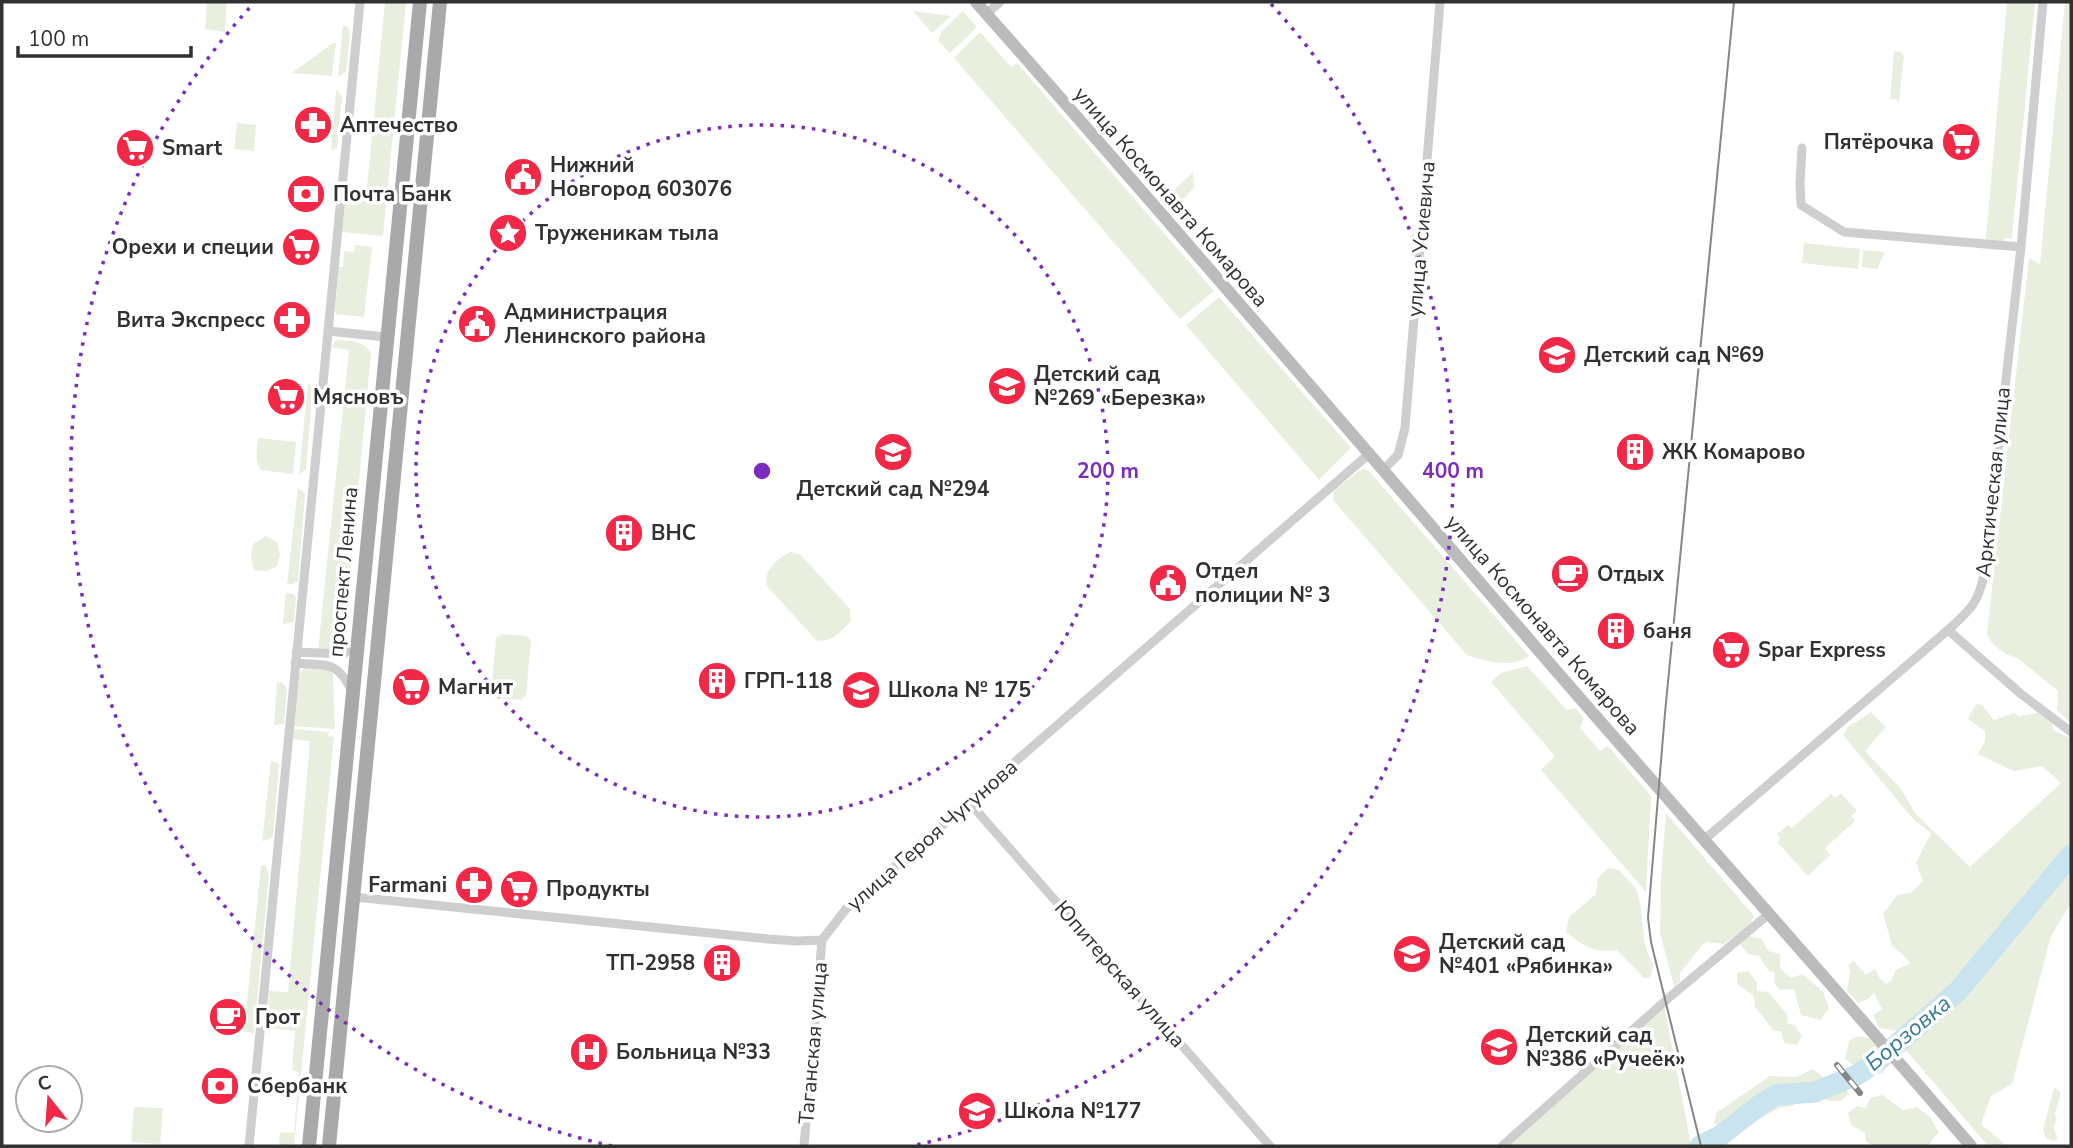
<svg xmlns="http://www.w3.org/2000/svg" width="2073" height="1148" font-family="'Nunito Sans',sans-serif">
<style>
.green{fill:#e8efde}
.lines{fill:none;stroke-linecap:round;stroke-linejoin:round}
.river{stroke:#c9e4ef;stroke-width:21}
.street{stroke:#cecece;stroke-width:9}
.secondary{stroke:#bbb;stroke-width:12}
.primary{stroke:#a9a9a9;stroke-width:14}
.tram{stroke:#868686;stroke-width:2}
.rail-casing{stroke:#868686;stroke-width:6}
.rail{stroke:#fff;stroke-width:3.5;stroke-dasharray:10;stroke-linecap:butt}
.ring{fill:none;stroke:#7b2cbf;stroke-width:3.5;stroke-dasharray:3.5 7}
.labels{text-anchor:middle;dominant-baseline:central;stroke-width:7;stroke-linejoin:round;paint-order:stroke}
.poi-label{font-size:21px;font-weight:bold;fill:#313131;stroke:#fff;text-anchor:start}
.street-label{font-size:21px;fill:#313131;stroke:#fff}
.water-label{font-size:23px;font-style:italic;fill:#377c9b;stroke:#fff}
.centre{fill:#7b2cbf;stroke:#fff;stroke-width:3.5}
.ring-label{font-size:21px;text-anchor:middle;font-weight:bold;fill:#7b2cbf;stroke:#fff;stroke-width:7;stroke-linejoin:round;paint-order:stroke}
</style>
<rect width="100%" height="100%" fill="#fff"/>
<path class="green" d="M207,2H227L225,32L205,29Z
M385,2H406L383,236L342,232L346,196L366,197Z
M2007,2H2035L2012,238H2005L2002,243L1987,240L1986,237Z
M2065,2H2071V723L2057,710L2058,691L2016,657C2005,656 1991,644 1987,634L2029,258L2040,264Z
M913,11L951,16L932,33Z
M963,11L977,27L950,53L938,41L942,31Z
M343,25L348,27L350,32L346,72L338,77Z
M980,32L1011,67L1017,63L1214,291L1180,319L954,58Z
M333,43H336L332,76L292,73Z
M1894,51L1901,52L1904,55L1899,103L1896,99H1890Z
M336,90L342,96L337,148L331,150Z
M237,123L256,125L254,151L234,149Z
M1193,172L1194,188L1174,208L1165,199Z
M1804,243L1860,249L1858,269L1802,263Z
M355,245L372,247L364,317L336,314L335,310L339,267H343L344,251L354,252Z
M1863,250L1885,252L1877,269L1862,267Z
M1219,297L1351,448L1319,480L1186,325Z
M336,340C351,341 363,340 371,353L348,598L339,624L335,648L318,650L349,350L331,347Z
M308,383L313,387L306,469L299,475Z
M258,438L296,442L293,474L261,470C254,461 257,449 258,438Z
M1364,469L1370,472L1529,656C1512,669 1485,661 1467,655L1333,500L1334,491L1360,470Z
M298,487L305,494L298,581L293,584H287Z
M266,536L277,542L280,555L277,566L267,571L254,570L251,557L253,544Z
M791,552L801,555L850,609L851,620C843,631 830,644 816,640L767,586C763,570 778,558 791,552Z
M286,593L293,594L296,598L294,622L283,624Z
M502,634L527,636L531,641L526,695L521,700L495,698L491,694L496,638Z
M1527,666L1567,710L1575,708L1584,718L1580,728L1600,751L1608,746L1651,796L1646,892L1541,770L1555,756L1491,682L1501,673Z
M305,667L328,669L333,674L335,729L294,726L299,674Z
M277,682L283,683L287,688L284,724L274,725Z
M1976,704L1982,705L1994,720L2014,713L2019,716L2038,713L2052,723L2054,731L2071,738V903L2051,936L2012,1084L1991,1096L1981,1124L2007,1146H1988L1905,1049L1908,1041L1901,1031L1879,1028L1873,1015L1882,1009L1874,993L1868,999L1858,1003L1847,991L1850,971L1848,965L1854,961L1866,975L1875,969L1879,977L1886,984L1891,981L1896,970L1911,963L1892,945L1883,914L1897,895L1911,893L1923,881L1916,863L1931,833L1914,820L1843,735L1848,727L1871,712L1886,727L1865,751L1901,789L1915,813L1970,867L2061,783L2042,766L2014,771L1978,754L1985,741V731L1968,719Z
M294,729L329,732L328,736L334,737L294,1146H279L280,1132L294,1133L299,1072L292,1070L295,1031L266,1028L269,991L288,992L310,741L293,739Z
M271,760L279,764L273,836L270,839L262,841Z
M1841,793L1857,811L1851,816L1855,821L1825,848L1830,855L1808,876L1777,842L1781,838L1777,834L1788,825L1792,828L1831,794L1835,798Z
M1666,813L1754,916L1749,926L1724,944L1707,942L1702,945L1680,973V981L1674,986L1660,933L1661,877Z
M265,865L269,875L254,1033L244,1032L261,866Z
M1608,868L1619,870L1636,889L1640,902L1645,945L1653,966L1650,978H1644L1617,950C1592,953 1585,947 1566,932L1569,917L1596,894L1598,878Z
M1750,936L1762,939L1768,951L1780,954V968L1791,978L1803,974L1823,992L1829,1008L1821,1020L1801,1015L1794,989L1780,990L1774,983L1775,973L1768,970L1759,956L1748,954L1740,944Z
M1748,971L1757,982V991L1768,992L1787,1014L1788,1024L1795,1025L1802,1036L1797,1045L1784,1043L1781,1031H1774L1755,1007L1754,996L1737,984V973Z
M1664,1006L1691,1144L1685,1146H1507Z
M1858,1036L1872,1039L1891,1061L1883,1073L1868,1076L1845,1059L1849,1041Z
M1813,1069L1825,1079H1840L1849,1094L1841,1101H1828L1817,1085C1800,1093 1785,1084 1772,1090C1751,1099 1738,1124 1714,1124L1716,1113L1770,1076L1797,1077Z
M2054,1088L2061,1092L2055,1114L2057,1120L2053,1127L2058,1138L2054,1141L2047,1139L2043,1130Z
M1786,1093L1798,1098L1793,1106L1779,1108L1758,1120V1111L1765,1108L1770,1098Z
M1882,1095L1903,1110L1917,1107L1930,1117L1939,1133L1932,1139L1930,1146H1872L1866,1142L1865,1133L1851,1125L1848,1113L1857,1106L1866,1108L1870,1098Z
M134,1107L163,1108L160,1144L131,1142Z"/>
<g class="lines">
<path class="river" d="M1700,1146L1720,1136L1761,1104L1776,1095L1815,1092L1857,1075L1880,1059L1958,991L2071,855"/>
<path class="street" d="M986,14L1000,2
M1802,148L1800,183L1801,205L1844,232L2021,247
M328,331L386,337
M1384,469L1398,455L1405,428L1440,2
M1948,630L2021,694L2071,732
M296,652L344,654L357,642
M295,663C326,666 336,660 351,689
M969,802L1270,1146
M1705,839L1948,630C1969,611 1979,603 1984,574L2021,247L2043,2
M354,897L768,939L797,941L822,940L846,909L1370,453
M249,1146L360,2
M804,1146L822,940
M1502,1146L1672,995L1770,913"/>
<path class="secondary" d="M976,2C1174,226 1369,454 1565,681C1700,836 1837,990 1971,1146"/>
<path class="primary" d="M309,1146L420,2
M329,1146L440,2"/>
<path class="tram" d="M1701,1146L1651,942L1648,918L1665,713L1734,2"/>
<g class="rail-casing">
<path id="rail" d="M1837,1065L1860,1093"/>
</g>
<use href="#rail" class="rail"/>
</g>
<g class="ring">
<circle cx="762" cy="471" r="346"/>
<path d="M612 1146A691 691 0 0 1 253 4M1271 4A691 691 0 0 1 912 1146"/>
</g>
<defs>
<g id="pharmacy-disc" transform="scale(2.0125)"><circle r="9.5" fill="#f32846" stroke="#fff"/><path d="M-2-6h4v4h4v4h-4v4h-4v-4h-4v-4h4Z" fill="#fff"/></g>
<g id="supermarket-disc" transform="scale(2.0125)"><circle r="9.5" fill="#f32846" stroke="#fff"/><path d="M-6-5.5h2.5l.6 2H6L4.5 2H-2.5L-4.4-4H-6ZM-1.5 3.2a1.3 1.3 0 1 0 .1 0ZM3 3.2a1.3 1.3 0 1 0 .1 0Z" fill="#fff"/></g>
<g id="civic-disc" transform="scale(2.0125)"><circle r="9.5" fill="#f32846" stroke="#fff"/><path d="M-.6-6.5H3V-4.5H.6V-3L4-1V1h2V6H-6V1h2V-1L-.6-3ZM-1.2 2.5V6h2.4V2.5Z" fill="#fff"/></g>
<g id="bank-disc" transform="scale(2.0125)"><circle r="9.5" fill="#f32846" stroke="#fff"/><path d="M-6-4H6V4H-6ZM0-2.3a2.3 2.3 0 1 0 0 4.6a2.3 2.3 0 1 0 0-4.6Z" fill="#fff"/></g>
<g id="sight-disc" transform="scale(2.0125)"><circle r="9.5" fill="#f32846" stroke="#fff"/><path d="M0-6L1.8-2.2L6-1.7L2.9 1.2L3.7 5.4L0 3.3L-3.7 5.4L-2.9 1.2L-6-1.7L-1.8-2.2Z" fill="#fff"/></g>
<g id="school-disc" transform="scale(2.0125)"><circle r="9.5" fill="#f32846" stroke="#fff"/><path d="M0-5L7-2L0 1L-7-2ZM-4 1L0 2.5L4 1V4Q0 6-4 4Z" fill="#fff"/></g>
<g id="building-disc" transform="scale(2.0125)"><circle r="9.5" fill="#f32846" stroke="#fff"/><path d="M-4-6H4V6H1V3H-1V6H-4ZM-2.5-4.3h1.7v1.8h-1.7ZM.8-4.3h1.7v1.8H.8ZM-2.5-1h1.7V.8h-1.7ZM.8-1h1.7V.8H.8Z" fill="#fff"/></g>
<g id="cafe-disc" transform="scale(2.0125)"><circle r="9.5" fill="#f32846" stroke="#fff"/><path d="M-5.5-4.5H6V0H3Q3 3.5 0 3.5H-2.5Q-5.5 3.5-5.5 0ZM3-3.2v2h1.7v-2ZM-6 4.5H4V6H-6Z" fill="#fff"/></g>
<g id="hospital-disc" transform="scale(2.0125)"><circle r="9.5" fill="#f32846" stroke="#fff"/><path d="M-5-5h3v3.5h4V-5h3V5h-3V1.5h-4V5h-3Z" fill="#fff"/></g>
</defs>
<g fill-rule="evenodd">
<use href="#pharmacy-disc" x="313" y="125"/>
<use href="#supermarket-disc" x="1961" y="142"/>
<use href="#supermarket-disc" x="135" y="148"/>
<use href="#civic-disc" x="523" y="177"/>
<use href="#bank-disc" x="306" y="194"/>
<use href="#sight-disc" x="508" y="233"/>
<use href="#supermarket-disc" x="301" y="247"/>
<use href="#pharmacy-disc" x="292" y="320"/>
<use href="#civic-disc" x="477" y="324"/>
<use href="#school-disc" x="1557" y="355"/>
<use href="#school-disc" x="1007" y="386"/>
<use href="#supermarket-disc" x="286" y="397"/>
<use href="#school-disc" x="893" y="452"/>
<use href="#building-disc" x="1635" y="452"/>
<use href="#building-disc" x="624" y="533"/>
<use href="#cafe-disc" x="1570" y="574"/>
<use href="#civic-disc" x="1168" y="583"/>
<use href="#building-disc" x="1616" y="631"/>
<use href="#supermarket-disc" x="1731" y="650"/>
<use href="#building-disc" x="717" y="681"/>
<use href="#supermarket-disc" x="411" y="687"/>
<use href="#school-disc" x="861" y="690"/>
<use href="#pharmacy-disc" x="474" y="885"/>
<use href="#supermarket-disc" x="519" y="889"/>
<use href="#school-disc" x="1412" y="954"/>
<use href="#building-disc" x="722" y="963"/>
<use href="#cafe-disc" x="228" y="1017"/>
<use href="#school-disc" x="1499" y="1047"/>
<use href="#hospital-disc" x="589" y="1052"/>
<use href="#bank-disc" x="220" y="1086"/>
<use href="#school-disc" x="977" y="1111"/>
</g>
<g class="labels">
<g class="poi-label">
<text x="340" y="125">Аптечество</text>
<text x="1934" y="142" text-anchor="end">Пятёрочка</text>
<text x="162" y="148">Smart</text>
<text x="550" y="165">Нижний<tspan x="550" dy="24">Новгород 603076</tspan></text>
<text x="333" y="194">Почта Банк</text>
<text x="535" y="233">Труженикам тыла</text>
<text x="274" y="247" text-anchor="end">Орехи и специи</text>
<text x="504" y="312">Администрация<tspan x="504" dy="24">Ленинского района</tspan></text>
<text x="265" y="320" text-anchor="end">Вита Экспресс</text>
<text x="1584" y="355">Детский сад №69</text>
<text x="1034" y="374">Детский сад<tspan x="1034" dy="24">№269 «Березка»</tspan></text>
<text x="313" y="397">Мясновъ</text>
<text x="1662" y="452">ЖК Комарово</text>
<text x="893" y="489" text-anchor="middle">Детский сад №294</text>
<text x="651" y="533">ВНС</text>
<text x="1195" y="571">Отдел<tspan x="1195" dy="24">полиции № 3</tspan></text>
<text x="1597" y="574">Отдых</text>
<text x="1643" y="631">баня</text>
<text x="1758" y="650">Spar Express</text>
<text x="744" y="681">ГРП-118</text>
<text x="438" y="687">Магнит</text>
<text x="888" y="690">Школа № 175</text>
<text x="447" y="885" text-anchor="end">Farmani</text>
<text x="546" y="889">Продукты</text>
<text x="1439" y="942">Детский сад<tspan x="1439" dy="24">№401 «Рябинка»</tspan></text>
<text x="695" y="963" text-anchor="end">ТП-2958</text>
<text x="255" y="1017">Грот</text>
<text x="1526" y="1035">Детский сад<tspan x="1526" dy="24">№386 «Ручеёк»</tspan></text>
<text x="616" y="1052">Больница №33</text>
<text x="247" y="1086">Сбербанк</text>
<text x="1004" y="1111">Школа №177</text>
</g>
<g class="street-label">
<text transform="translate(1171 197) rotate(49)">улица Космонавта Комарова</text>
<text transform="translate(1421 239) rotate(-85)">улица Усиевича</text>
<text transform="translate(1993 482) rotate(-84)">Арктическая улица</text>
<text transform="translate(343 572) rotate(-85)">проспект Ленина</text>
<text transform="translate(1543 625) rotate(49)">улица Космонавта Комарова</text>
<text transform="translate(932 835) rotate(-41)">улица Героя Чугунова</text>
<text transform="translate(1120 974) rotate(49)">Юпитерская улица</text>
<text transform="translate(813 1043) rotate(-85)">Таганская улица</text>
</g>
<g class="water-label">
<text transform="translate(1908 1033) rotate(-40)">Борзовка</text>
</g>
</g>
<circle cx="762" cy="471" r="10" class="centre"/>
<g class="ring-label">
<text x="1108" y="478">200 m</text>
<text x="1453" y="478">400 m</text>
</g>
<rect width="2073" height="1148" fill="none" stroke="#313131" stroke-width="7"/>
<g transform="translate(49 1099) rotate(343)"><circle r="33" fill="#ffffff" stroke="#adadad" stroke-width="2"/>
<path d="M0-5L12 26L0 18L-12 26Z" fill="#f32846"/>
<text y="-10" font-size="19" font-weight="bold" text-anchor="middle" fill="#313131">С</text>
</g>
<path d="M18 46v10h173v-10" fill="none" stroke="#313131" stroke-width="3.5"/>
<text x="28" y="46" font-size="21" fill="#313131" stroke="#ffffff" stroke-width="5" paint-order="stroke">100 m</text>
</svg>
